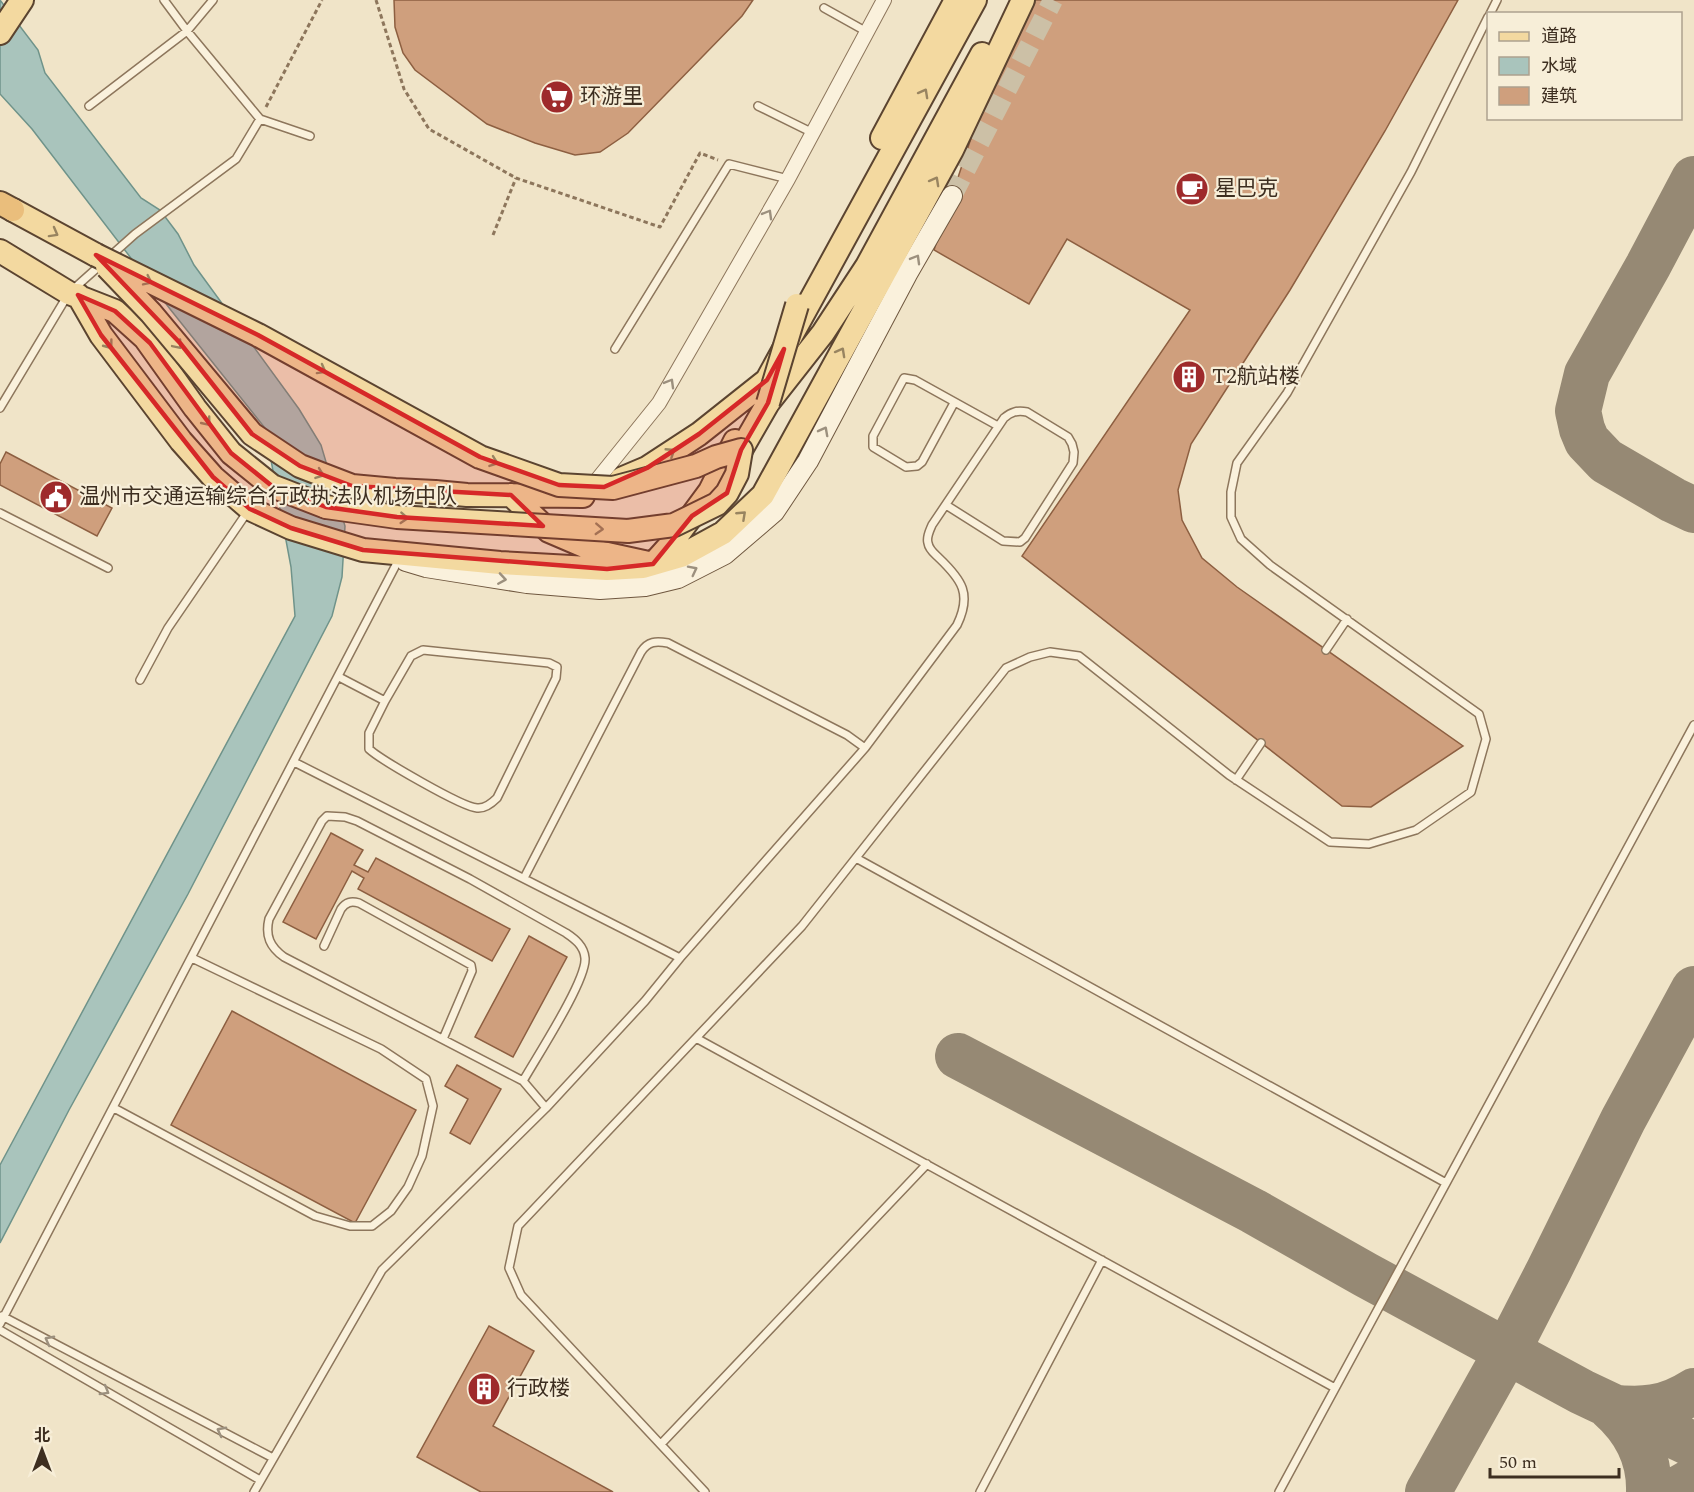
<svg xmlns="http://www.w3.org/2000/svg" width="1694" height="1492" font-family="Spectral,'Noto Sans SC',serif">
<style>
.water{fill:#a9c4bc;stroke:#6f938a;stroke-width:1.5}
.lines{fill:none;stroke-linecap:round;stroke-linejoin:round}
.taxiway{stroke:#968974;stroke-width:46}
.building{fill:#cf9f7d;stroke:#8d5f41;stroke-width:1.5}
.secondary-tunnel{stroke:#ccc0a6;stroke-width:20;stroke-dasharray:20 10;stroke-linecap:butt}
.service-casing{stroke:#8d765c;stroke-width:10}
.minor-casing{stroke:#8d765c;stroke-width:16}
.secondary-casing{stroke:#6f573f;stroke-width:22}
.primary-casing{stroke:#5b4430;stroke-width:26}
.trunk-casing{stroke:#5b4430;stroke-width:26}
.path{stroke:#8d765c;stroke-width:3;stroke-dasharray:4.5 3;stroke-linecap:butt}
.service{stroke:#faf1dc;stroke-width:7}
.minor{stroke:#faf1dc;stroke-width:14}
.secondary{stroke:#faf1dc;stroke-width:20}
.primary{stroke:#f3d9a0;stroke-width:22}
.trunk{stroke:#eabe7c;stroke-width:22}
.primary-bridge-casing{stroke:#5b4430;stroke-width:26;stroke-linecap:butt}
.primary-bridge{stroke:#f3d9a0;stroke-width:22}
.oneway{stroke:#988460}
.oneway2{stroke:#9c907e}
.marked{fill:#d62828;fill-opacity:0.2;stroke:#d62828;stroke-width:4.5;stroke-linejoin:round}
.labels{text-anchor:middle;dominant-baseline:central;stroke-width:4.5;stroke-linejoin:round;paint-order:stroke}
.poi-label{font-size:21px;fill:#3d2e20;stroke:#f7eed8;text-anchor:start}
</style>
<rect width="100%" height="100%" fill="#f0e4c8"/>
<path class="water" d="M0,0L38,50L45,73L141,198L160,210L178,234L194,265L299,409L321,445L345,526L342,577L332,616L188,894L69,1110L0,1243V1165L295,616L291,567L265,428L170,309L32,129L0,94Z"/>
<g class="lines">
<path class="taxiway" d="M1694,179L1648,266L1587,374L1578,411L1582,429L1587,441L1606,461L1673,500L1694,510
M958,1056L1253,1211L1366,1275L1582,1392L1694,1445
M1428,1492L1511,1344L1549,1270L1623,1120L1694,989
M1649,1492C1650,1458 1635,1429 1610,1407C1642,1411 1666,1409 1694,1391
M1673,1492L1694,1480"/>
</g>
<path class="building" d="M394,0H753L742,16L628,133L600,152L575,155L535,143L487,124L415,70L403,53L395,27Z
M1028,0H1458L1385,131L1290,290L1191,444L1178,490L1182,520L1202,558L1237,587L1463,746L1371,807L1342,806L1022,556L1190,310L1067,239L1029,304L934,250L980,111Z
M6,452L112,508L97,536L0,485V464Z
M331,833L363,850L354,865L368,872L376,858L510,929L492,961L358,889L364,878L352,871L316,939L283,922Z
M529,936L567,957L513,1057L475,1037Z
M232,1011L416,1110L355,1223L171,1125Z
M457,1065L501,1089L470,1144L450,1133L468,1099L445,1086Z
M489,1326L534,1351L493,1426L613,1492H481L417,1457Z"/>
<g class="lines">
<path class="secondary-tunnel" d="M952,196L1053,0"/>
<g class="service-casing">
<path id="service" d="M164,0L187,31L260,119
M824,8L867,32
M1490,14L1497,0
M89,106L187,31L213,0
M758,106L813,133
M615,349L729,164L788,179
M954,403L922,462L917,466L906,467L873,447V436L904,378L915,380L998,426
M0,408L69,293L135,234L236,159L260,119L310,136
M0,513L108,568
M423,650L549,663L557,667L556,678L497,798C492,803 485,809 477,808C462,807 381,760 369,749V733L385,701L411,656Z
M1326,650L1347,619
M339,677L385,701
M140,680L168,628L248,511
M1236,780L1261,743
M856,858L1446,1183
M524,878L641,652C648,641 656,641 668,643L847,735L865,748
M324,946L341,909C346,902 351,901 359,903L471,965L472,971L443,1039
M680,958L865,748L957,625C972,594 962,580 939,558C935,554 929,550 928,543C926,537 930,530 932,525L1004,418C1011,412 1017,410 1027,412L1068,437L1072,444L1074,452L1073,463L1025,538L1020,542L1003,541L946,505
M696,1038L1335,1388
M523,1081L284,957C270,947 265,936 269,919L322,821L327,816L345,817L357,821L470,879L566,933C575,939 584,946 585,958C587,980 536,1058 523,1081L546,1108
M114,1108L315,1216L350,1226H372L391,1211L408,1187L422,1156L433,1106L426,1079L381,1049L192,958
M2,1316L273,1458
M0,1324L399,559
M0,1330L260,1480
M661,1444L927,1164
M254,1492L382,1270L546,1108L645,1001L680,958L294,762
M705,1492L521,1295L509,1268L518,1226L802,926L1006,668L1030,657L1050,652L1079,656L1229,775L1330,842L1369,844L1416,830L1471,792L1486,739L1479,714L1270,565L1241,539L1231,517V492L1237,463L1287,393L1411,172L1488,17
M980,1492L1102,1260
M1279,1492L1694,725"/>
</g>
<g class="minor-casing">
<path id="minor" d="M589,490L659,403L788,179L884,0"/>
</g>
<g class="secondary-casing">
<path id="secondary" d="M406,561L426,567L527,583L600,589L645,586L678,578L725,554L774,512L808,461L907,274L952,196"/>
</g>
<g class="primary-casing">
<path id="primary" d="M0,33L22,0
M882,138L956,0
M13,210L96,255
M0,251L69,293L115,311L145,338L195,408L231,453L272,486L326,507
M78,295L101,335L181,441L213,477L250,509L291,528L363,550L500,563L607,569L643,567L681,556L723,533L763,495L952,150L1023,0
M741,450L768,403L823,333L867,266L982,54
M621,479L647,468L699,434L767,380L975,0
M435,492L467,495L583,496
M511,495L549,531L598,552L653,564L671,544L710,491L735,441"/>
</g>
<g class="trunk-casing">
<path id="trunk" d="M0,203L13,210"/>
</g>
<path class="path" d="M376,0L404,89L429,129L516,178L660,227L700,153L718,160
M266,107L322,0
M493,235L516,178"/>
<use href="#service" class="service"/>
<use href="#minor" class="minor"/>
<use href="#secondary" class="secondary"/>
<use href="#primary" class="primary"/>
<use href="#trunk" class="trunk"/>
<g class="primary-bridge-casing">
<path id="primary-bridge" d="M96,255L258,335L480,457L559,485L613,488L696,466L716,457L741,450L737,474L727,493L717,504L674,525L628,531L397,517L326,507
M107,267L151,313L252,434L300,466L352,486L395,490L435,492
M768,403L797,305"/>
</g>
<use href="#primary-bridge" class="primary-bridge"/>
</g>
<defs><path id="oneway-chevron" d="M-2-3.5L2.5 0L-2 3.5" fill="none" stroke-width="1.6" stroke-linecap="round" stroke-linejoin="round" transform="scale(1.5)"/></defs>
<g class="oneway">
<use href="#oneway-chevron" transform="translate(924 93) rotate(-61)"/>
<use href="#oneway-chevron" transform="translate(935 181) rotate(-61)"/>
<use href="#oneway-chevron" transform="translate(54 233) rotate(29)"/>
<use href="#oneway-chevron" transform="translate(148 281) rotate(26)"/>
<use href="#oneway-chevron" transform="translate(109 345) rotate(53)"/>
<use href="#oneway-chevron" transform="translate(178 345) rotate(50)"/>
<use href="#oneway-chevron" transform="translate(841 352) rotate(-61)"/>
<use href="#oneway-chevron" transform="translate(322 370) rotate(29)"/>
<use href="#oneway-chevron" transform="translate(207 422) rotate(51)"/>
<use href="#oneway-chevron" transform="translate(671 452) rotate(-33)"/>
<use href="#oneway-chevron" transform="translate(494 462) rotate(20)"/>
<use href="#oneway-chevron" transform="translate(320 474) rotate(20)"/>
<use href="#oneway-chevron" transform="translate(742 515) rotate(-43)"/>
<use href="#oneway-chevron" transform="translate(404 518) rotate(4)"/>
<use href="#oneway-chevron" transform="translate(599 529) rotate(3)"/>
</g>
<g class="oneway2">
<use href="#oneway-chevron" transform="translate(768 214) rotate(-60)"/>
<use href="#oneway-chevron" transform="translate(916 259) rotate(-60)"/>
<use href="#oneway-chevron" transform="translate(670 383) rotate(-60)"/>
<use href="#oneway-chevron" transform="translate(824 431) rotate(-62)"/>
<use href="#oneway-chevron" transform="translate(693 570) rotate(-27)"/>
<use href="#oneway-chevron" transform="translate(502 579) rotate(9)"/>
<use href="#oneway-chevron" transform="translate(49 1340) rotate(-152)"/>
<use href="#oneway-chevron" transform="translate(105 1391) rotate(30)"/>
<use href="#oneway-chevron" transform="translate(221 1431) rotate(-152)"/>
</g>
<path class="marked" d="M96,255L258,335L480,457L559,485L604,487L647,468L699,434L767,380L784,349L768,403L741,450L727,493L692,516L653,564L607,569L363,550L291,528L250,509L213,477L101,335L78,295L115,311L150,343L231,453L272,486L326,507L397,517L543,526L511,495L352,486L300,466L252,434L180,343Z"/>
<defs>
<g id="supermarket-disc" transform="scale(1.725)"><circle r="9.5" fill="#9e2a2b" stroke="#f7eed8"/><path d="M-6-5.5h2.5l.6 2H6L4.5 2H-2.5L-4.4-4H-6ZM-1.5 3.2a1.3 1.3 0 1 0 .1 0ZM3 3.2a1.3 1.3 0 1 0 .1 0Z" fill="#fff"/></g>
<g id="cafe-disc" transform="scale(1.725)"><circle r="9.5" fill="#9e2a2b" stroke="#f7eed8"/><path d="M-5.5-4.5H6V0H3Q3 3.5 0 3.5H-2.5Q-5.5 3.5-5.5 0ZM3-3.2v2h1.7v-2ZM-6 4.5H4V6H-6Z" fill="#fff"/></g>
<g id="building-disc" transform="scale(1.725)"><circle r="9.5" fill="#9e2a2b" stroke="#f7eed8"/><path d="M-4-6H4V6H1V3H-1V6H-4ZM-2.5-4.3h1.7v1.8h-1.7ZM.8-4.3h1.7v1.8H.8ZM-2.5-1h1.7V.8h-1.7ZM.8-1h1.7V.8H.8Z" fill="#fff"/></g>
<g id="civic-disc" transform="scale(1.725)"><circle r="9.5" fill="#9e2a2b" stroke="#f7eed8"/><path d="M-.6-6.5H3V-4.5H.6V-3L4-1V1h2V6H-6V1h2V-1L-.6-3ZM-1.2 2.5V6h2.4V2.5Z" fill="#fff"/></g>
</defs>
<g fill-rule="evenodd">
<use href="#supermarket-disc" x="557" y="97"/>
<use href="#cafe-disc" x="1192" y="189"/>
<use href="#building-disc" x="1189" y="377"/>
<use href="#civic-disc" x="56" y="497"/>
<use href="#building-disc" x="484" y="1389"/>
</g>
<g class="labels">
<g class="poi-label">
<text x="580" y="97">环游里</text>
<text x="1215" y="189">星巴克</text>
<text x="1212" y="377">T2航站楼</text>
<text x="79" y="497">温州市交通运输综合行政执法队机场中队</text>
<text x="507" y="1389">行政楼</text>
</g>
</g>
<rect x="1487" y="12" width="195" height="108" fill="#f7eed8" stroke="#ada18e" stroke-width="1.5"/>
<rect x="1499" y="32" width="30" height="9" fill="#f3d9a0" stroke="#ada18e" stroke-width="1.5"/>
<text x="1541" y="42" font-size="18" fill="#3d2e20">道路</text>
<rect x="1499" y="57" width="30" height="18" fill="#a9c4bc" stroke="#ada18e" stroke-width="1.5"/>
<text x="1541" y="72" font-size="18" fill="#3d2e20">水域</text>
<rect x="1499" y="87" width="30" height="18" fill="#cf9f7d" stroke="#ada18e" stroke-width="1.5"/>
<text x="1541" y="102" font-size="18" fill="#3d2e20">建筑</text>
<g transform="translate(42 1450)" stroke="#f7eed8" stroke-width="4.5" paint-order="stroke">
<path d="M0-4.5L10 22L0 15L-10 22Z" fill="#3d2e20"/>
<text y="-9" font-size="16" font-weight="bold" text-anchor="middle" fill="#3d2e20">北</text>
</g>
<path d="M1490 1468v9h129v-9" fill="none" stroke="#3d2e20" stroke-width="3"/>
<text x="1499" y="1468" font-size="18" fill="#3d2e20" stroke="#f7eed8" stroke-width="4.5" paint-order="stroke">50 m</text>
</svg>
